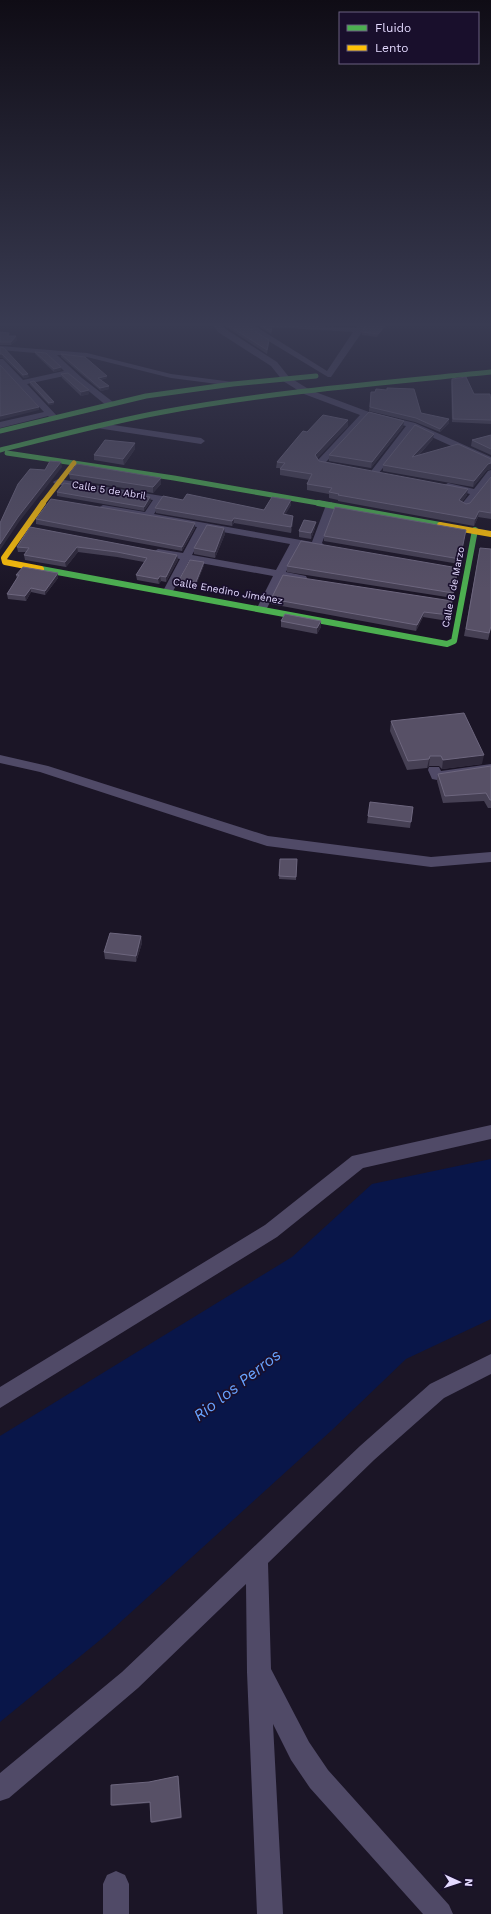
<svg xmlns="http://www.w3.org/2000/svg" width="491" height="1914" font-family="'Work Sans',sans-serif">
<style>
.water{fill:#091649}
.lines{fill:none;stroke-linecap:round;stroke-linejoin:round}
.street{fill:#504a67;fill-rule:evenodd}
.fast-far1{stroke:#4caf50;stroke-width:5}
.fast{stroke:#4caf50;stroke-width:6}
.slow-far1{stroke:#ffc107;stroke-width:5}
.slow{stroke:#ffc107;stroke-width:6}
.wall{fill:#464054}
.shaded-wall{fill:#2e283a}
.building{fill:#575066;stroke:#6d667e}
.labels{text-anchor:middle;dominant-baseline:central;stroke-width:3.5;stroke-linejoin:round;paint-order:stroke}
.far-street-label{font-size:10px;fill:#e4daff;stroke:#190f2c}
.near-water-label{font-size:16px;font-style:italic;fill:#68a3ff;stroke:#190f2c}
</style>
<rect width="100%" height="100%" fill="#1b1526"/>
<path class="water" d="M491,1159V1319L406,1359L332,1430L105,1636L0,1722V1436L292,1257L372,1184Z"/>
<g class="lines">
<path class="street" d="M210,322H217L224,328L277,362L289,377L310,390L369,412L415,423L491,457V464L414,429L378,474H372V470L406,426L368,417L326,462L342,465V469L320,466L316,462L318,460L360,415L304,394L283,381L271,366L218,332Z
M242,322L356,328L361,322H369L331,377H328L242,325ZM255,326L353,332L327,371Z
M0,346L87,353L171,374L233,382L237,384L233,386L171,378L87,357L57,355L82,378L113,402V406H107L69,375L27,384L58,417L57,419H51L48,416L0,428V422L44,412L0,366V359H3L23,380L64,371L47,354L0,350Z
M100,423L201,438L205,441L201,444L97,428L96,426Z
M491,470V479L468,508H462L460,506L470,494L445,488L443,486L448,483L474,489L488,471Z
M58,479L162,496L164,498L154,514L312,542L326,505L331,502L336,505L322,543L325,546L324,548L299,545L286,572L306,576L307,578L306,580L283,578L267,608L262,611L257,608L273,576L189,561L172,593H164L163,591L180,559L154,554L153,552L158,549L183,553L197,527L100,510L98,508L103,505L145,512L153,500L55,484L53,482ZM206,529L290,544L276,570L192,555Z
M0,755L48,766L268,836L431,857L491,852V862L431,867L267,846L40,772L0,763Z
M491,764V772L437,780L432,779L428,770L429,767H439L441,771Z
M491,1125V1139L363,1168L277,1237L0,1408V1387L265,1225L352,1156Z
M491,1354V1374L444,1398L374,1460L268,1563L271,1669L309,1742L328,1770L449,1905L453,1914H423L310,1788L291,1760L273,1724L283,1914H257L247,1672L246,1584L138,1688L9,1798L0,1801V1773L122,1672L360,1446L430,1384Z
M116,1871L125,1875L129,1884V1914H103V1884L107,1875Z"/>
<path class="fast-far1" d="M0,431L146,396L233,384L316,376
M0,450C54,437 108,422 163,412C271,392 381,383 491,372
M7,453L174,478L324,504"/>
<path class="fast" d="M318,503L440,525
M41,569L447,644L454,641L475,530"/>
<path class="slow-far1" d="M42,504L74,463"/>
<path class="slow" d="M440,525L491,534
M41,569L5,562L4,558L43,503"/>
</g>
<path class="wall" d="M219,322H241V323L269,343L267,354Z
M338,322H354L353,325L338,324Z
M389,322L377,337L362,335V332Z
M261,325L272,329L271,334L261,328Z
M0,332L10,336H16L17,340L11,345H0Z
M0,347L29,377L24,378L3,358H0Z
M35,352L61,367V370L54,372L35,354Z
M61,354L107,378L101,380L109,386V389L101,391L61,357Z
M61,374L89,390V394L81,396L62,378Z
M452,379L474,394L491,401V424L452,422L451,382Z
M30,382L54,404L49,405L30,385Z
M371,392L421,413L449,423L440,432L415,422L369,411Z
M348,420V426L317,458L319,461L467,495L462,502L466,504L470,503L491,477V519L478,517L474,526L338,501V500L329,498V494L307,490V484L309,480L280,475V469L281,468H276L277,462L307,432Z
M404,421L403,427L371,468L329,461V455Z
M491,435V455L471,446L472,440Z
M433,439L418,456L491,459V469L487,470L473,487L383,471V465Z
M135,443V449L124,465L94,460V455Z
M69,474L161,484L153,493L70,479Z
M57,492L151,501L144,511L57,496Z
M183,500L264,510L291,505L285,514L293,522L291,533L234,523L232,526L156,513L155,508Z
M36,519L195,523V528L182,551L36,524Z
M30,527L177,555L178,560L166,582L161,581L159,584L137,580L136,575L144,562L117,557L78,552L66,567L25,560L24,555L26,552H18L17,547Z
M224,528L225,534L215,558L194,554V548Z
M315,528L311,539L299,537V531Z
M466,530L459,564L324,541V536Z
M480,548L491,628L488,640L464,636Z
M204,565L196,585L179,583V580Z
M287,566L458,568L453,598L287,572Z
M58,573V578L45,595L31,592L26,601L8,599L7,594L17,579L16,575Z
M271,599L452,601L448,621L423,617L416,631L271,604Z
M281,621H321V627L317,634L281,627Z
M391,721L482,764L442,769L439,766H429L427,768L407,770L390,731Z
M491,766V808H488L484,801L443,803L437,781L438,774Z
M413,807L410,828L367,823L368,816Z
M280,859H297L296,880L279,879Z
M141,936L142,943L136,962L105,959L104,952Z
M178,1776L182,1818L152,1823L151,1822L150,1803L113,1806L111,1805L149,1782Z"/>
<path class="shaded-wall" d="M388,322H389L377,337L378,334Z
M16,336L17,340L11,345V342Z
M0,354H2L3,358H0Z
M61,367V370L54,372V369Z
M28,374L29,377L24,378L23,375Z
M107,376V378L98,380V378Z
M109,386V389L101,391L100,388Z
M89,390V394L81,396V392Z
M54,402V404L49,405V403Z
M39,407V410L0,420V416Z
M449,419V423L440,432V429Z
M348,420V426L315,461V455Z
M404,421L403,427L371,468L372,462Z
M434,434L433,439L411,463L412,457Z
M135,443V449L124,465L123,459Z
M61,462L62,467L19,522L0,550V544L18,517Z
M491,463V469L487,470L473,487L474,481L488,464Z
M161,478V484L153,493V487Z
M468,489L467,495L459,506V500Z
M150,497L151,501L144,511V507Z
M291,500V505L283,519V514Z
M479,511L478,517L474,526L475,519Z
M293,516V522L291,533V527Z
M234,518V523L232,526V521Z
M316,522L315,528L311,539V533Z
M195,523V528L182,551V547Z
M224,528L225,534L215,558V552Z
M77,547L78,552L66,567L65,562Z
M177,555L178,560L166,582V577Z
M204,562V565L196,585V582Z
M58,573V578L45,595V591Z
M160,576L161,581L159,584L158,579Z
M31,588V592L26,601L25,596Z
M424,612L423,617L416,631L417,625Z
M321,621V627L317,634V628Z
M484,755L482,764L442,769L443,760Z
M430,756L429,766L427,768L429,759Z
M141,936L142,943L136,962V956Z
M178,1776L179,1777L182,1818L181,1817Z"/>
<path class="building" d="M223,322H241V323L269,340L267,350Z
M369,322H388L378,334L362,332Z
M261,325L272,326L271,332Z
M0,332L9,333L8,336H16L11,342H0Z
M0,347L4,348L28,374L23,375L2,354H0Z
M35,352L46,353L61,367L54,369Z
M61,354L85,357L107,376L98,378L109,386L100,388Z
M0,365L39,407L0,416Z
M68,373L89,390L81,392L61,374Z
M466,377L474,394H490L491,401V420L453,419L452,379Z
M34,381L54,402L49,403L30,382Z
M387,388L414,389L421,413L449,419L440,429L416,418L370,407L371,392H375L376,389L387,390Z
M369,412L404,421L372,462L329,455Z
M323,415L348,420L315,455L319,461L468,489L459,500L466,504L470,503L491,477V513L479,511L475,519L338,495L339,494L329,492L332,488L307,484L312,474L280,469L285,463L277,462L303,431L307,432Z
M415,425L434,434L412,457L458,444L491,459V463L488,464L474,481L383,465Z
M491,435V449L472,440Z
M105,440L135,443L123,459L94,455Z
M50,461L61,462L18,517L0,544V523L18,484L30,469L45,470Z
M77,464L161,478L153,487L69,474Z
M64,483L150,497L144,507L57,492Z
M187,494L264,510L272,497L291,500L283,514L293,516L291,527L234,518L232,521L155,508L163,496L183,500Z
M51,499L195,523L182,547L36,519Z
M335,507L466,530L460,559L324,536Z
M304,520L316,522L311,533L299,531Z
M207,525L224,528L215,552L194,548Z
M30,527L177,555L166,577L160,576L158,579L136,575L147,558L117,552L77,547L65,562L24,555L29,548L17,547Z
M301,541L458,568L453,593L287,566Z
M480,548L491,549V626L489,633L466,629Z
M190,560L204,562L196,582L179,580Z
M23,567L58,573L45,591L31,588L25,596L7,594L19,575H16Z
M283,575L452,601L449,615L424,612L417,625L271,599Z
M285,614L321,621L317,628L281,621Z
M464,713L484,755L443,760L441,756H430L429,759L408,761L391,721Z
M491,766V800H490L486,793L445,796L438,774Z
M370,802L413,807L411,822L368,816Z
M280,859H297L296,877L279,876Z
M110,933L141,936L136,956L104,952Z
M178,1776L181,1817L151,1822L150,1802L111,1805V1785L149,1782Z"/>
<linearGradient id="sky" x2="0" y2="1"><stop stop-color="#0f0c15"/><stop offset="0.55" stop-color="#393b52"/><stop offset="1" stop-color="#393b52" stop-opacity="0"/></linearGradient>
<rect width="491" height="590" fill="url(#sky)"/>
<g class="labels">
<g class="far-street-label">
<text transform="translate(109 490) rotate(9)">Calle 5 de Abril</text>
<text transform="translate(453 587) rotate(-79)">Calle 8 de Marzo</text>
<text transform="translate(228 591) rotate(10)">Calle Enedino Jiménez</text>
</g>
<g class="near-water-label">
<text transform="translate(237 1385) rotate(-38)">Rio los Perros</text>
</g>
</g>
<rect x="339" y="12" width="140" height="52" fill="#190f2c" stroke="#6a6080"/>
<rect x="347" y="25" width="20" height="6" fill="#4caf50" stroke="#6a6080"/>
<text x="375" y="32" font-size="12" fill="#e4daff">Fluido</text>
<rect x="347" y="45" width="20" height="6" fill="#ffc107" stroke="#6a6080"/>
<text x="375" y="52" font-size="12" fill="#e4daff">Lento</text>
<g transform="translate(459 1882) rotate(93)" stroke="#190f2c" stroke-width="3" paint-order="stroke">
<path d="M0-3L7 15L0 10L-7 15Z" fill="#e4daff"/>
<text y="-6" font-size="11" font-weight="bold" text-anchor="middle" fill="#e4daff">N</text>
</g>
</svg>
